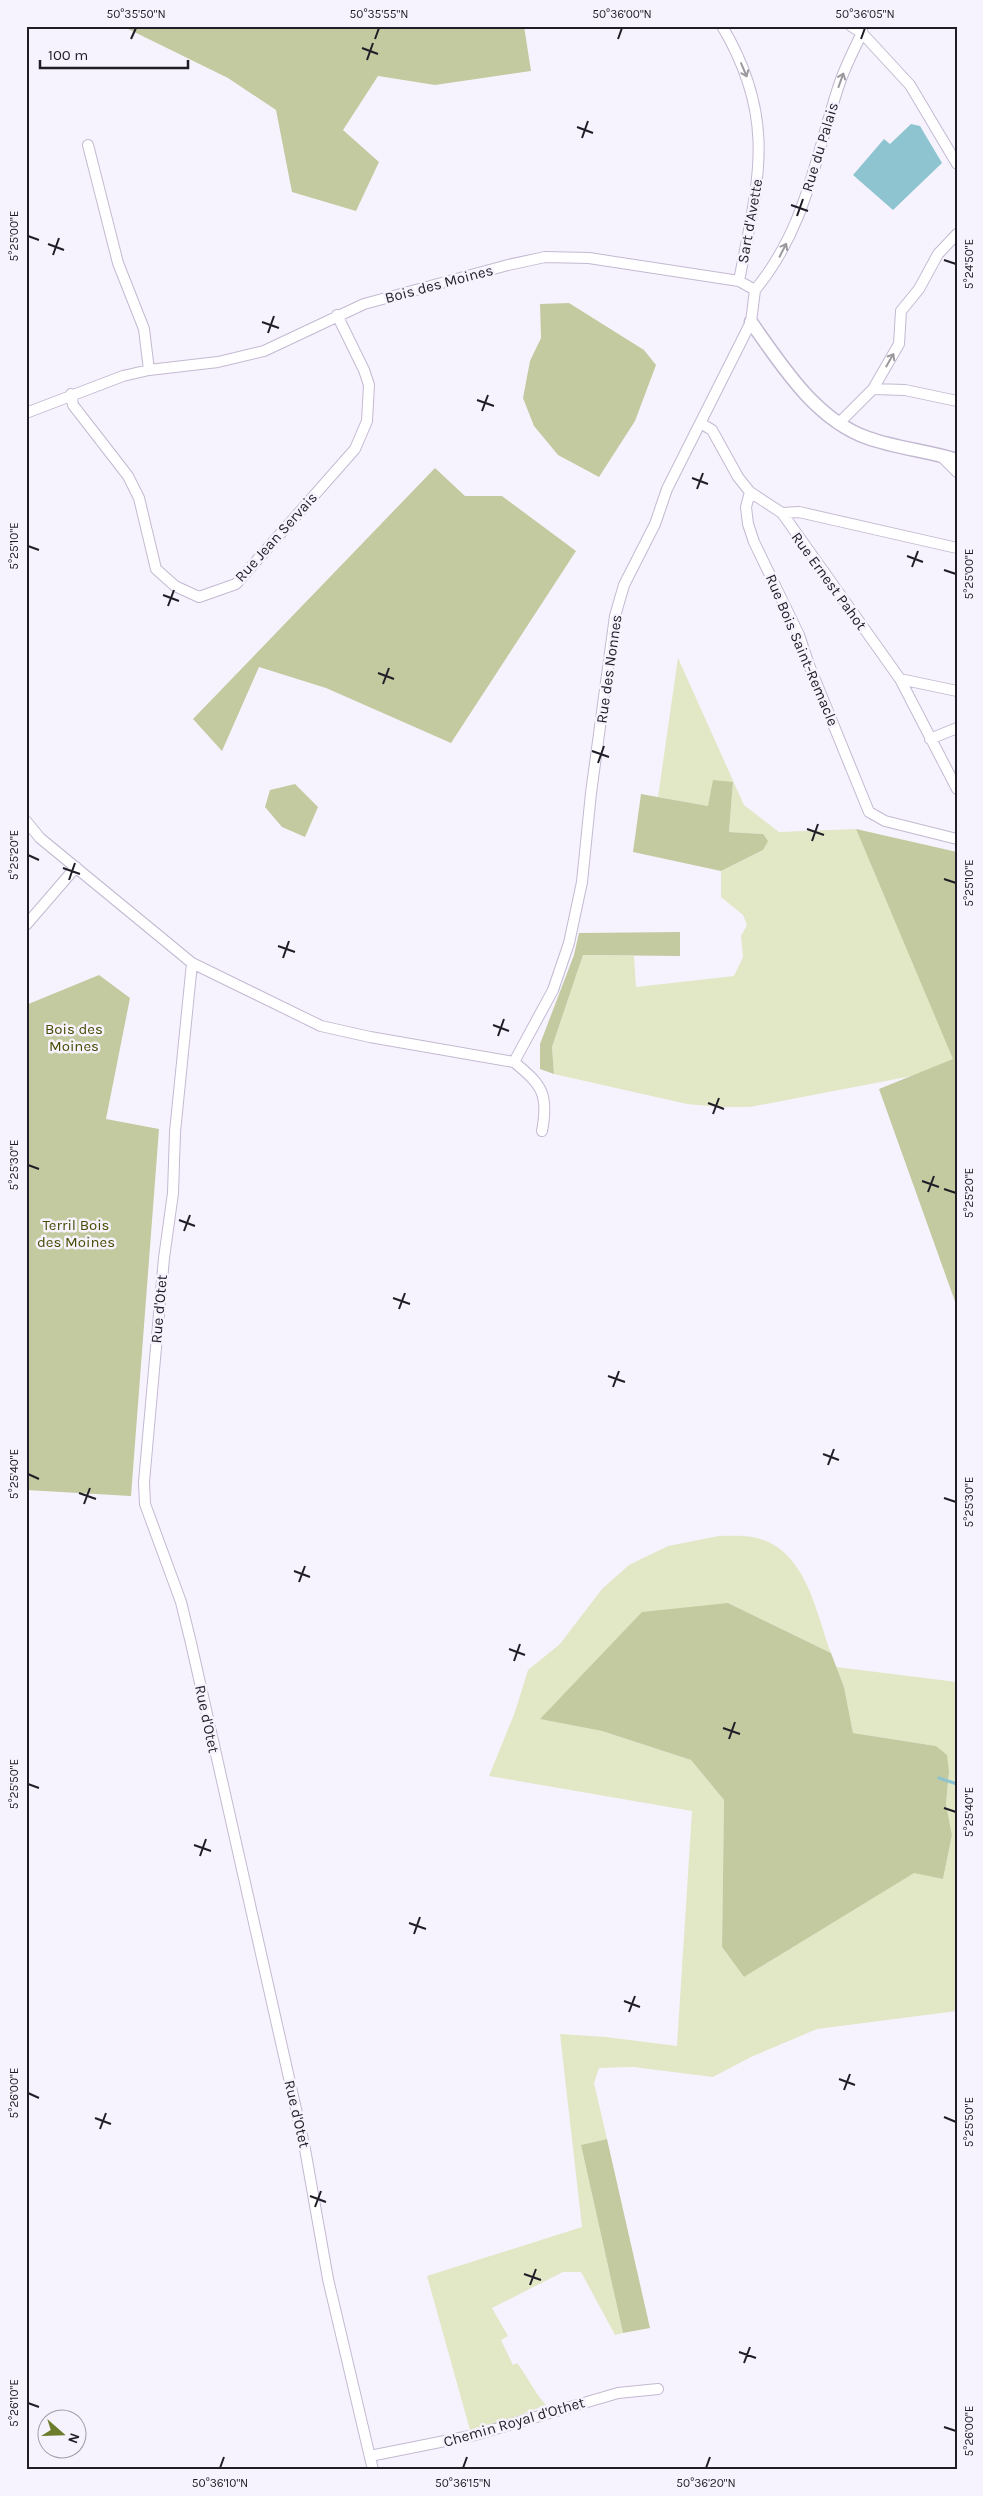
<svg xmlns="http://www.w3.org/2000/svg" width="983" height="2496" font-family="Karla,sans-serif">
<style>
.green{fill:#e2e7c6}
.forest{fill:#c3ca9f}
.water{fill:#8dc4d0}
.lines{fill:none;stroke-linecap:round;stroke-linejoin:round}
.stream{stroke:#8dc4d0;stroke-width:3}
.minor-casing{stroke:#c3b9d2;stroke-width:12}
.tertiary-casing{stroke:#c3b9d2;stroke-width:15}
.minor{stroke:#fff;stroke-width:10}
.tertiary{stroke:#fff;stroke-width:12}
.oneway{stroke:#9b999e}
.ticks{fill:none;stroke:#211d27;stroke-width:2}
.labels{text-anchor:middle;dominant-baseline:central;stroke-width:5;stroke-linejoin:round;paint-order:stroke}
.street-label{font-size:15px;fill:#211d27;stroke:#f7f3fe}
.park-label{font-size:15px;fill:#474d04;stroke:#f7f3fe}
.neatline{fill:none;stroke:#211d27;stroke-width:2}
.ticks-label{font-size:12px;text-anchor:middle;fill:#211d27}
</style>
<rect width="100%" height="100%" fill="#f7f3fe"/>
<path class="green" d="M678,658L744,805L779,832L856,829L954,1059L912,1076L750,1107H720L687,1104L554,1074L552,1047L583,955L634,956L636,987L734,976L743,957L741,936L747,925L743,915L721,897V871L763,850V834L729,832L733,782L708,806L658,797Z
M719,1536C731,1536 745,1535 757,1538C806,1550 816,1612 831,1653L728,1603L541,1719L602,1731L691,1760L724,1800L722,1947L744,1977L914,1872L943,1879L952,1835L946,1804L949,1772L936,1746L853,1733L844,1687L836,1667L957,1682V2011L817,2029L751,2057L713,2077L633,2067L599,2068L594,2083L607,2139L581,2145L623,2333L615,2335L581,2272H563L492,2308L508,2336L501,2340L513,2365L517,2363C528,2377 534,2392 546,2405L510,2419L470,2430L427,2276L582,2227L560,2034L606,2037L677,2046L692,1811L489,1776L515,1712L528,1670L560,1644L602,1589L629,1565L668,1546Z"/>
<path class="forest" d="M122,26H524L531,71L435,85L378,76L343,130L379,162L356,211L292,192L276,110L228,78Z
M569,303L644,350L656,365L635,421L599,477L558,455L534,426L523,398L530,361L541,338L540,304Z
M435,468L465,496H502L576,551L451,743L326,688L259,667L222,751L193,719Z
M713,780L733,782L729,832L763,834L768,841L763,850L721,871L633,852L641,794L708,806Z
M295,784L318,807L305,837L282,827L265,807L270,790Z
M856,829L957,852V1307L879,1089L953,1059Z
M680,932V956L583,955L552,1047L554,1074L540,1069V1044L574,955L579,933Z
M99,975L130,998L106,1119L159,1129L131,1496L26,1490V1005Z
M728,1603L831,1653L844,1687L853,1733L936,1746L947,1755L949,1772L946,1804L952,1835L943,1879L914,1873L744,1977L722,1947L724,1800L691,1760L602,1731L540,1719L642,1612Z
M607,2139L650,2328L623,2333L581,2145Z"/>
<path class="water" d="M911,124L920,126L942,163L893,210L853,175L884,139L890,144Z"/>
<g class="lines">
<path class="stream" d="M939,1778L957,1784"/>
<g class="minor-casing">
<path id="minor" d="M722,26C778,120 758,181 739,281
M851,26L862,33L910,85L957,164
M88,145L118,263L144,329L149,370
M755,290C807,227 815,156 840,82C846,65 854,49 862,33V26
M873,389L905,390L957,401
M71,394L73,405L128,476L139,498L156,569L175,586L199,597L236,584L355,449L367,421L369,385L364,370L337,315
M26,413L123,376L149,370L218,362L264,351L364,304L508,265L545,257L589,258L739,281L755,290
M702,424L712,430L738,477L750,492L782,513L900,679L957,789
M838,424L873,389L899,344L901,311L919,289L938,254L957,234
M940,455L957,472
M750,492L746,507L748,524L754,542L799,635L809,665L869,812L885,821L957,839
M782,513L799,512L957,548
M900,679L957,691
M930,739L957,728
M26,821L40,838L192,963L321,1026L370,1037L514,1062C542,1085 549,1094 542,1131
M26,925L76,867
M192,963L175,1132L173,1193L164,1258L144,1482L145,1504L181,1602L191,1643L305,2149L328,2279L373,2470
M514,1062L553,990L569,943L582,882L591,793L615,616L624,585L655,524L667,489L751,322L755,290
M370,2456L475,2435L618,2393L658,2389"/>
</g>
<g class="tertiary-casing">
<path id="tertiary" d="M751,322C782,366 816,420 868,438C896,448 928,451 957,460"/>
</g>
<use href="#minor" class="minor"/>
<use href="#tertiary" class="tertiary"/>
</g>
<defs><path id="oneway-shaft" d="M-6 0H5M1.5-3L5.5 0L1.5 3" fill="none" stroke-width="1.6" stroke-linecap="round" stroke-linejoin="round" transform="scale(1.25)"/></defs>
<g class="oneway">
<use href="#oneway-shaft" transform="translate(744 70) rotate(67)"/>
<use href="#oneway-shaft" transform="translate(841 80) rotate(-70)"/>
<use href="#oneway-shaft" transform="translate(783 250) rotate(-63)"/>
<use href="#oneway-shaft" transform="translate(890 360) rotate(-60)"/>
</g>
<path class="ticks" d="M131,39L136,28M375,39L379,28M618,39L622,28M861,39L865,28M362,48L378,54M367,60L373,43M577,127L593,133M582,138L588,121M791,205L808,211M797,216L803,199M28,236L39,240M48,244L64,250M53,255L59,238M944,260L956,264M262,322L279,328M268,333L274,316M477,400L494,406M482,411L488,395M692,478L708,484M697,489L703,473M28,546L39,550M907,556L923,562M912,567L918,551M944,570L956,574M163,595L179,601M168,606L174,590M378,673L394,679M383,684L389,668M592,751L609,757M598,763L604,746M807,829L824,835M812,841L818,824M28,855L39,860M63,868L80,874M944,879L956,883M69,880L75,863M278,946L295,952M283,958L289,941M493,1025L509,1031M498,1036L504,1019M708,1103L724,1109M713,1114L719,1098M28,1165L39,1169M922,1181L939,1187M944,1189L956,1193M928,1192L934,1176M179,1220L195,1226M184,1231L190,1215M393,1298L410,1304M399,1309L405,1293M608,1376L625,1382M613,1387L619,1371M823,1454L839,1460M828,1465L834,1449M28,1474L39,1479M79,1493L96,1499M944,1498L956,1502M84,1504L90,1488M294,1571L310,1577M299,1582L305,1566M509,1649L525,1655M514,1661L520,1644M723,1728L740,1734M729,1739L735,1722M28,1784L39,1788M944,1808L956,1812M194,1845L211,1851M200,1856L206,1839M409,1923L426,1929M414,1934L420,1917M624,2001L640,2007M629,2012L635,1996M839,2079L855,2085M844,2090L850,2074M28,2093L39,2098M944,2117L956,2122M95,2118L111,2124M100,2129L106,2113M310,2196L326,2202M315,2207L321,2191M524,2274L541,2280M530,2285L536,2269M739,2352L756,2358M744,2363L750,2347M28,2403L39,2407M944,2427L956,2431M220,2468L224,2457M463,2468L467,2457M706,2468L710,2457"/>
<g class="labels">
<g class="street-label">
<text transform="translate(820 147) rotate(-73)">Rue du Palais</text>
<text transform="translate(750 221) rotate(-80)">Sart d'Avette</text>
<text transform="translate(439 284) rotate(-15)">Bois des Moines</text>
<text transform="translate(276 537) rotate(-48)">Rue Jean Servais</text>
<text transform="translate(829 581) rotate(54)">Rue Ernest Pahot</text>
<text transform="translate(802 650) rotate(67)">Rue Bois Saint-Remacle</text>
<text transform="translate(609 669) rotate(-82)">Rue des Nonnes</text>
<text transform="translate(159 1309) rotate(-85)">Rue d'Otet</text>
<text transform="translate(207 1719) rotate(78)">Rue d'Otet</text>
<text transform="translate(297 2114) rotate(77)">Rue d'Otet</text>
<text transform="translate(514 2422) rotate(-16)">Chemin Royal d'Othet</text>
</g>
<g class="park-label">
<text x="74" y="1029">Bois des<tspan x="74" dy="17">Moines</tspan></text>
<text x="76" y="1225">Terril Bois<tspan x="76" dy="17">des Moines</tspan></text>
</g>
</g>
<rect width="983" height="2496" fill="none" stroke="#f7f3fe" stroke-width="55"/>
<g transform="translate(62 2434) rotate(110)"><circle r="24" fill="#f7f3fe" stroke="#a19da8"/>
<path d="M0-4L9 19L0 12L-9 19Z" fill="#6b7d2c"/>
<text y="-8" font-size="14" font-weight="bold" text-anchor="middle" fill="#211d27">N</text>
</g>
<path d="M40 60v8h148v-8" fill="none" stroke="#211d27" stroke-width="2.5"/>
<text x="48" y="60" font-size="15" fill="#211d27" stroke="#f7f3fe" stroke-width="4" paint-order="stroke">100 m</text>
<rect x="28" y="28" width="928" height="2440" class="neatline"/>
<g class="ticks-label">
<text x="136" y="18">50°35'50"N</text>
<text x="379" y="18">50°35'55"N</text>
<text x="622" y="18">50°36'00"N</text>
<text x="865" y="18">50°36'05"N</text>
<text transform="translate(14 236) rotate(-90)" y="4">5°25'00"E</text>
<text transform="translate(969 264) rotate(-90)" y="4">5°24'50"E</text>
<text transform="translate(14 546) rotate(-90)" y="4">5°25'10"E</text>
<text transform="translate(969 574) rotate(-90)" y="4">5°25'00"E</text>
<text transform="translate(14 855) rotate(-90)" y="4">5°25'20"E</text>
<text transform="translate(969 883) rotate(-90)" y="4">5°25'10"E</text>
<text transform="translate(14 1165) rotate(-90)" y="4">5°25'30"E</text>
<text transform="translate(969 1193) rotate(-90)" y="4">5°25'20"E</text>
<text transform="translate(14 1474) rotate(-90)" y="4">5°25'40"E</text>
<text transform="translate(969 1502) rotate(-90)" y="4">5°25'30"E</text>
<text transform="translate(14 1784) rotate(-90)" y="4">5°25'50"E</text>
<text transform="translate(969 1812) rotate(-90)" y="4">5°25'40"E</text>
<text transform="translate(14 2093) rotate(-90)" y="4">5°26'00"E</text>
<text transform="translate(969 2122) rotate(-90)" y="4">5°25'50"E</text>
<text transform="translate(14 2403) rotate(-90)" y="4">5°26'10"E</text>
<text transform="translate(969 2431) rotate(-90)" y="4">5°26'00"E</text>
<text x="220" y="2487">50°36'10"N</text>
<text x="463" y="2487">50°36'15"N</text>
<text x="706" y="2487">50°36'20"N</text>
</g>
</svg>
